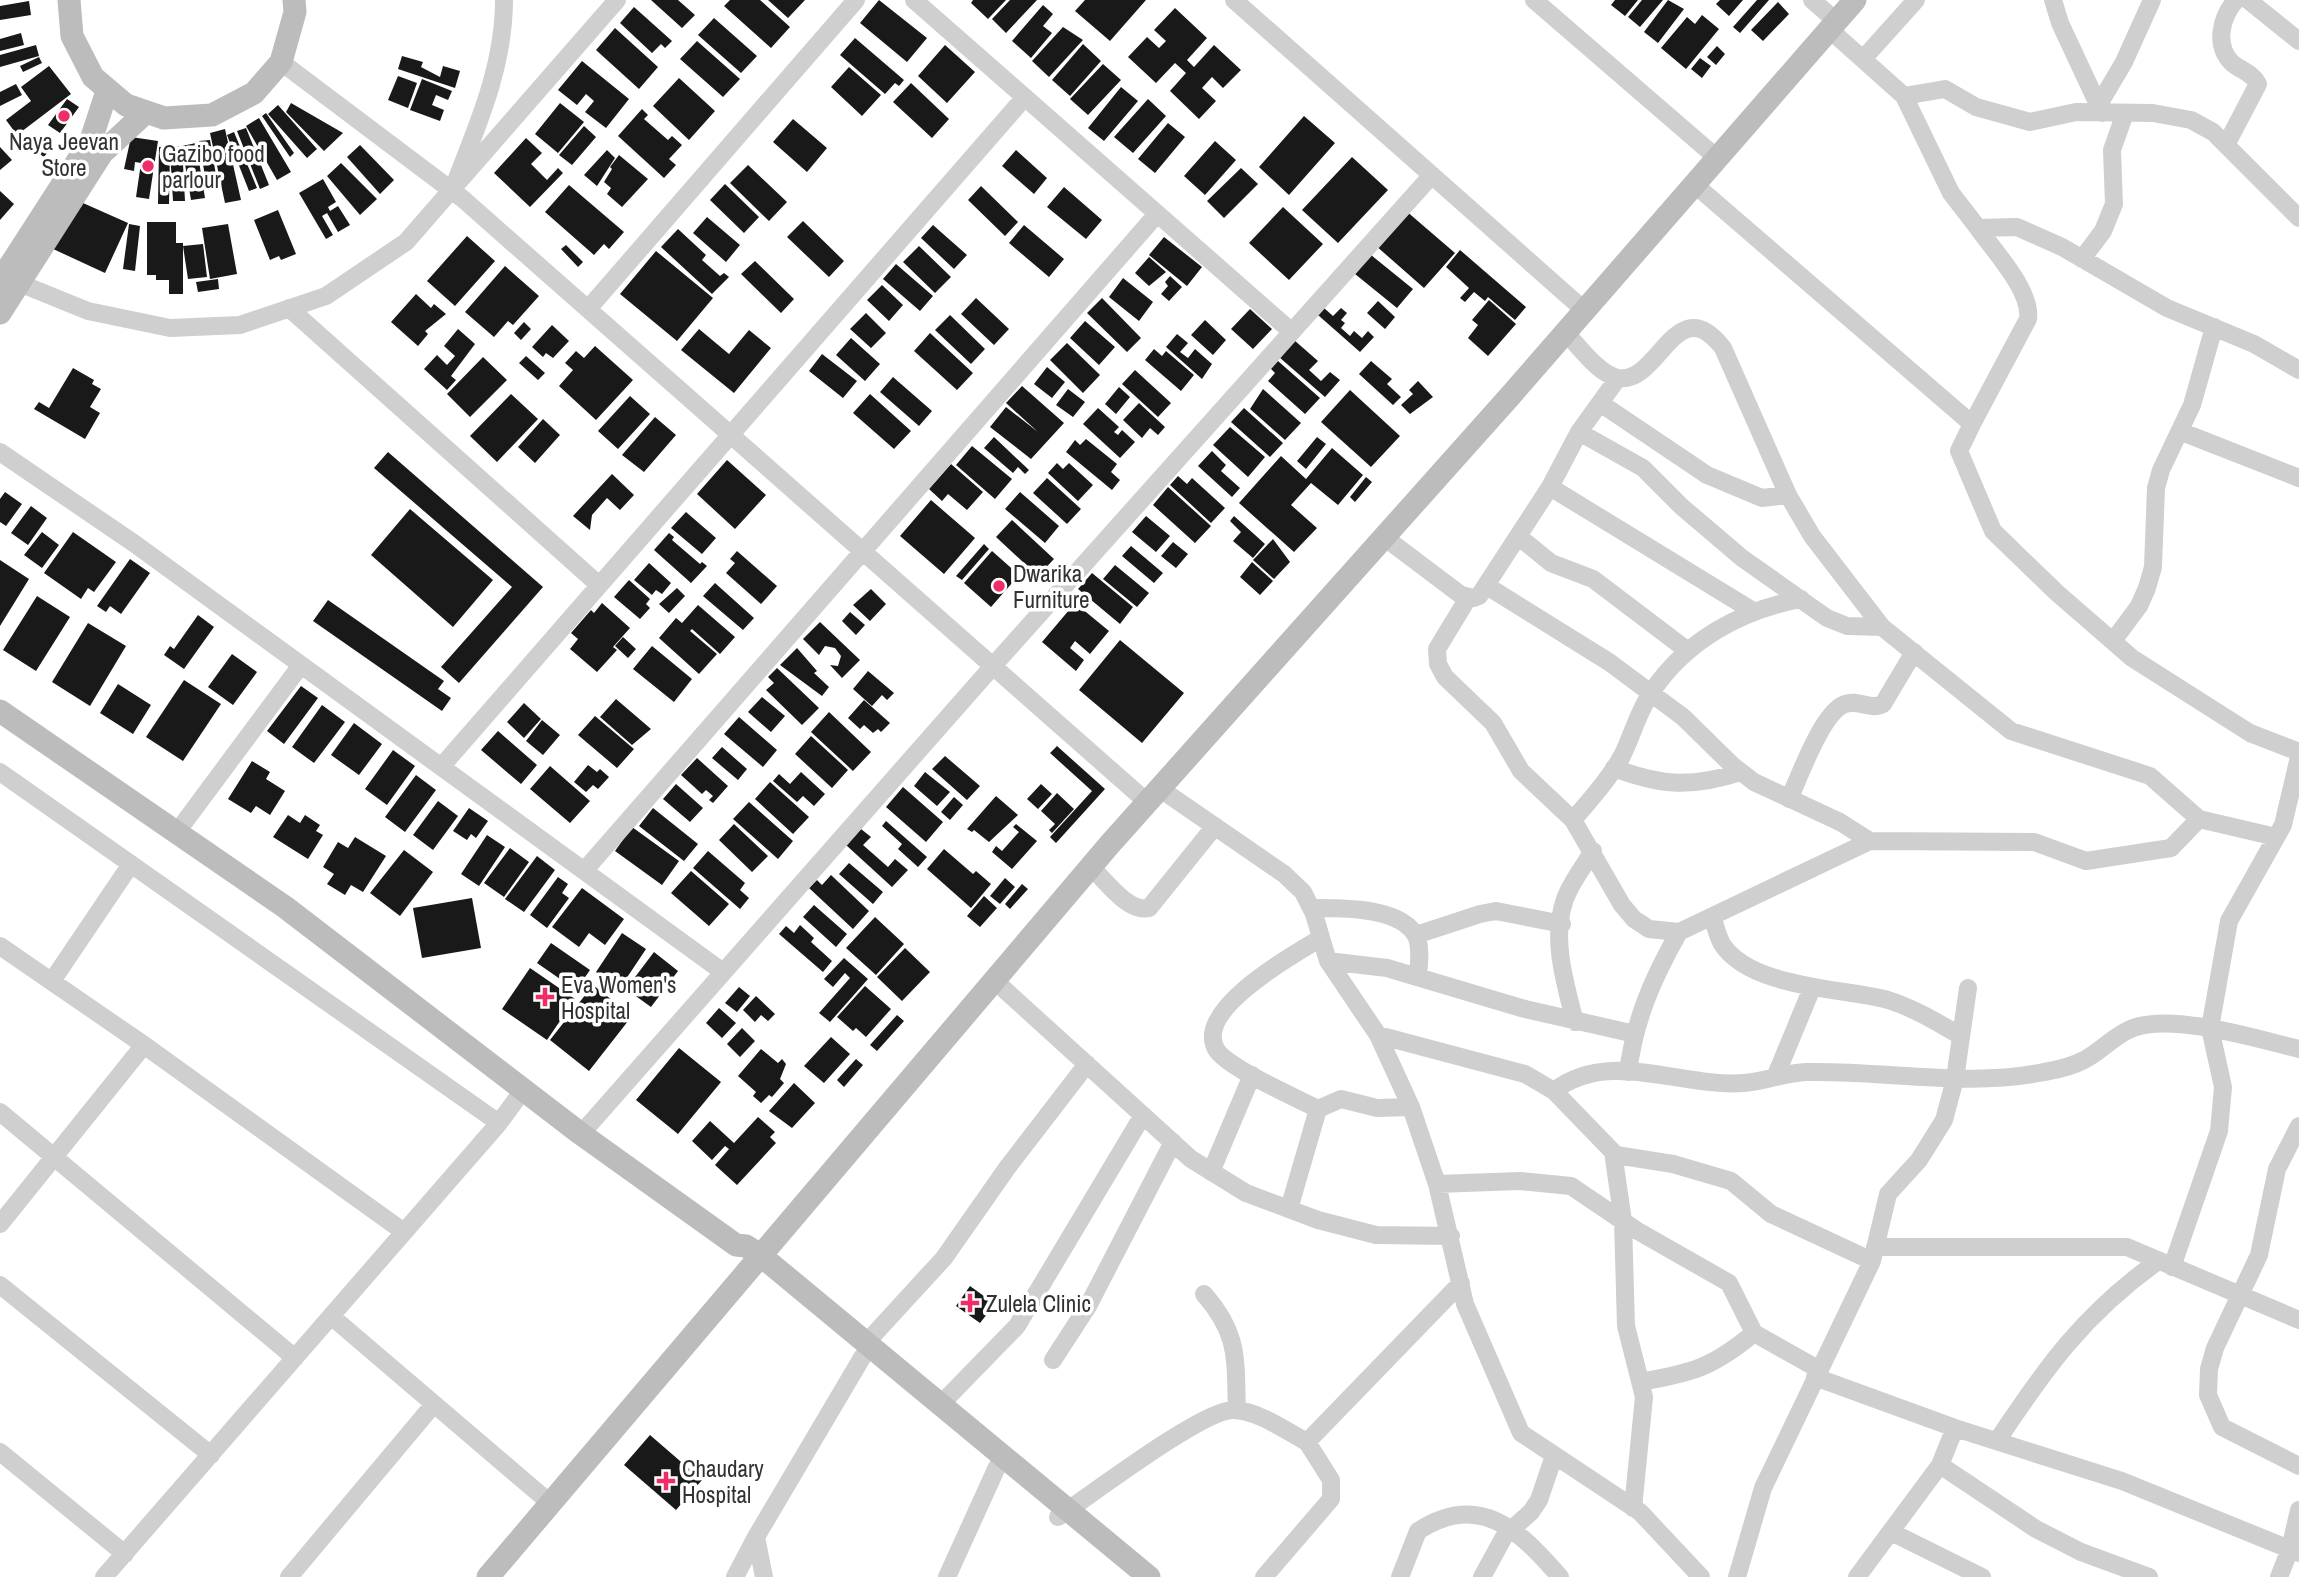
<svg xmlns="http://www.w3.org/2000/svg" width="2299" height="1577" font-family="'Archivo Narrow',sans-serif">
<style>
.building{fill:#191919}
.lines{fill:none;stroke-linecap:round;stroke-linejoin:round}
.street{stroke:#cfcfcf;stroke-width:18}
.secondary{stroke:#bcbcbc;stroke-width:23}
.poi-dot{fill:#f02d67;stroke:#fff;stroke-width:2.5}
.labels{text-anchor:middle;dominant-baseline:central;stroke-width:7;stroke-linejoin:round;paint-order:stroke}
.poi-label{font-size:23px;fill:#323232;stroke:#fff;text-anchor:start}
</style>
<rect width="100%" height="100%" fill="#fff"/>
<path class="building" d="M651,0H678L695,15L682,28Z
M730,0H760L790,27L771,48L724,6Z
M768,0H805L788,18Z
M879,0L927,38L907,62L860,23Z
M973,0H1006L988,19L971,3Z
M1010,0H1037L1006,33L992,19Z
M1085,0H1146L1110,41L1075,11Z
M1615,0H1638L1625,16L1611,5Z
M1642,0H1663L1640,27L1628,17Z
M1668,0L1684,9L1658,43L1644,32Z
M1720,0H1743L1729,16L1716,4Z
M1757,0H1769L1740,33L1733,27Z
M29,1L31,15L0,20V6Z
M1778,2L1789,14L1763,41L1751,30Z
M1043,5L1053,14L1043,26L1052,33L1031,58L1012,41Z
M634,7L672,41L665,48L661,44L652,53L620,23Z
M1175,8L1207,38L1187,60L1194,67L1214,45L1241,70L1223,88L1212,77L1202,88L1216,101L1199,119L1170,91L1186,73L1175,63L1156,83L1128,57L1147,37L1159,48L1166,41L1154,30Z
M1702,15L1719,29L1686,69L1661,48L1687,17L1695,24Z
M714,18L757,56L741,73L698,35Z
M1063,27L1083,40L1049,77L1032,61Z
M615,28L658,67L639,89L596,50Z
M21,33L24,45L0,51V39Z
M855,38L904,80L899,86L895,83L885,94L840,55Z
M697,41L740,79L723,97L680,59Z
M1083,44L1101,61L1070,96L1052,80Z
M36,45L39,56L0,67V55Z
M945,45L975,72L947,103L918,76Z
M1717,46L1725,54L1716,65L1707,57Z
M402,56L423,62L421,67L440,77L443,66L460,71L455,88L398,69Z
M39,57L42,63L23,72L20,66Z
M1700,58L1711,66L1702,78L1691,69Z
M582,61L629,99L606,128L585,112L594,101L586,94L577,105L558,90Z
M1103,64L1121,80L1088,115L1070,99Z
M49,66L71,94L17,135L6,120L31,101L21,87Z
M849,67L881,95L862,116L831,87Z
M398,76L417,83L408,108L388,100Z
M679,78L715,111L689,140L653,106Z
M422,79L452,91L448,100L436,95L432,105L444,110L440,121L410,110Z
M911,83L949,119L932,138L893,102Z
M16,84L22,95L0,106V92Z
M1121,87L1138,101L1104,141L1088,128Z
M67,99L79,107L60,133L48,125Z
M1148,99L1166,116L1133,153L1114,137Z
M291,103L343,133L324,151L286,112Z
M560,103L584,122L558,153L535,134Z
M278,105L317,149L307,158L268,114Z
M642,109L648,115L644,119L668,140L672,136L682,145L669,159L676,165L664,178L618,136Z
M266,113L294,153L290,157L262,116Z
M1304,116L1335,143L1289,195L1259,167Z
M259,118L291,172L277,180L246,126Z
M793,119L827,148L807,172L773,142Z
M1168,123L1185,137L1155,173L1138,159Z
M584,126L596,137L572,165L559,155Z
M246,128L269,185L260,189L237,131Z
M225,129L241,200L225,203L210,133Z
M234,132L257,188L249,191L227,135Z
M131,137L158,141L149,199L136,197L141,163L135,162L134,171L124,169Z
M48,138L54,144L44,157L37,152Z
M526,138L542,153L531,164L547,180L558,168L563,173L530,207L494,173Z
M210,140L216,175L205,176L199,141Z
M1215,141L1236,160L1205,195L1184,176Z
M196,143L205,198L191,200L182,146Z
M360,145L394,180L380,194L347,157Z
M182,146L185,201H173L170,151L169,204H158L159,147Z
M0,147L12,160L0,170Z
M607,150L615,158L597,186L584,175Z
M1016,150L1047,178L1034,194L1002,166Z
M619,155L648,179L622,207L607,194L611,188L604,182L612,169L610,167Z
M1352,157L1388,190L1338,243L1302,210Z
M341,163L377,199L360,215L327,176Z
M748,165L787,202L769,221L730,183Z
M1241,168L1258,184L1224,218L1207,201Z
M323,179L336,202L328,207L330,211L338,206L350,225L338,232L327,213L322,216L333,235L326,239L299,193Z
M725,184L759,217L744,233L710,200Z
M569,185L624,232L609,249L604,244L594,255L545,212Z
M981,186L1018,222L1005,236L968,200Z
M1064,187L1102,220L1086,239L1047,207Z
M0,191L14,204L0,220Z
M74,199L128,223L105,273L51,248Z
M1283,207L1323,244L1289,280L1249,243Z
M278,210L296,254L281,260L279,256L270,260L254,220Z
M1405,210L1455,253L1424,288L1375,245Z
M707,217L740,245L726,262L693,233Z
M803,221L844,261L829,277L787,237Z
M147,222H176V243H183V294H169V280H156V275H147Z
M129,224L140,226L135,271L123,269Z
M228,224L237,274L210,279L202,228Z
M933,225L967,255L954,269L921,238Z
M1024,225L1064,259L1049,277L1009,243Z
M678,229L706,255L702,260L720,276L724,273L729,277L712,294L661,247Z
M467,236L495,261L455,306L427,281Z
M1164,237L1202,267L1187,286L1149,255Z
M203,244L207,277L188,279L183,246Z
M566,245L583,262L578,267L561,249Z
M919,246L951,277L935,293L903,262Z
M1460,250L1526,307L1515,320L1488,297L1485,301L1474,292L1465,302L1460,298L1469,288L1446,267Z
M656,251L713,298L677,341L620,294Z
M1371,255L1413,289L1397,308L1355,274Z
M1149,257L1166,272L1149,286L1135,273Z
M755,261L794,299L781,313L741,274Z
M896,264L933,296L920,311L883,279Z
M505,266L539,296L513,325L508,321L494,337L465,312Z
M1170,276L1182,287L1169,301L1161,294L1168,286L1165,282Z
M1123,278L1153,302L1139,321L1109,297Z
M218,279L219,289L198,292L196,282Z
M882,285L903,305L889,321L867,300Z
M416,294L431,308L434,304L446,314L425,331L428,334L418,346L391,322Z
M976,298L1009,329L994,345L961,314Z
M1102,298L1141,338L1127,352L1087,313Z
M1489,300L1516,324L1488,356L1468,338L1478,325L1472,320Z
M1378,301L1395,317L1385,329L1367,313Z
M1324,308L1333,316L1341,308L1347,313L1341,320L1345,323L1341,328L1350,336L1354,331L1362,338L1368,331L1374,337L1360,352L1318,315Z
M1250,309L1272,329L1253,349L1231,329Z
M866,313L886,333L871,348L850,329Z
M950,315L985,349L971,364L935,330Z
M1205,320L1226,340L1213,355L1191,335Z
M1085,321L1115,347L1099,365L1070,338Z
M524,322L531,329L521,340L514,333Z
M552,325L569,341L553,358L546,353L543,357L532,347Z
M458,329L475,344L451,376L456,380L447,390L424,369L437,355L447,365L455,356L444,346Z
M699,329L729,354L749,330L771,348L734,393L681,350Z
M930,333L973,373L957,390L914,351Z
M1177,334L1188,343L1180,352L1188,358L1195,349L1212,364L1202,379L1166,347Z
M851,338L880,364L865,381L836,355Z
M1294,340L1318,361L1309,370L1321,381L1330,372L1340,380L1325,397L1279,357Z
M1067,343L1100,375L1083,393L1050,360Z
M595,346L633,380L596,420L559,386L573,370L565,363L576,351L584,358Z
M1154,349L1162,356L1166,351L1194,375L1181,391L1145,360Z
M822,354L857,381L843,398L809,371Z
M526,356L545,373L538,380L519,363Z
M483,357L507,380L470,417L447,394Z
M1278,361L1320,398L1305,414L1268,381L1275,373L1271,369Z
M1371,361L1392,379L1387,384L1401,397L1393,405L1359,374Z
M1047,367L1065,382L1052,398L1034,384Z
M73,368L94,380L92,384L101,389L90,407L100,413L85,439L34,409L39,402L49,408Z
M1135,370L1171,403L1158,417L1122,384Z
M893,377L932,411L919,426L880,392Z
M1418,381L1433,397L1410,414L1401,405L1413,394L1409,390Z
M1022,386L1064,423L1031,459L990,427L1006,407L1038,432L1006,403Z
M1119,387L1130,397L1116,414L1105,404Z
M1068,389L1085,402L1073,417L1056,405Z
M1263,389L1301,423L1285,440L1250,409Z
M1350,390L1400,436L1371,467L1321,422Z
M511,394L538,419L497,462L470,436Z
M870,394L911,431L894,449L853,413Z
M630,396L650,414L618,449L598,431Z
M1139,403L1165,427L1158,435L1150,428L1142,438L1123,420Z
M1098,408L1119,427L1114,432L1118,435L1122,430L1135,442L1120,458L1083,424Z
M1244,408L1283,443L1270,457L1231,422Z
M655,417L676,435L644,472L622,455Z
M543,419L560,435L535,463L518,447Z
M1230,427L1265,457L1248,477L1213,445Z
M994,437L1029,470L1025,474L1018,467L1013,473L984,448Z
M1317,437L1326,444L1306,469L1297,461Z
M1086,439L1117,464L1111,472L1120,480L1112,490L1066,452L1075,440L1080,445Z
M972,446L1012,479L995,499L956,465Z
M1332,448L1363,475L1338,505L1311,483L1291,505L1317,528L1294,552L1239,503L1281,456L1306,479Z
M1212,451L1226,465L1221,471L1240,488L1232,497L1198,466Z
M388,452L543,587L459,683L441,667L512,587L374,468Z
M727,460L766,495L735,529L697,494Z
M1057,463L1063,469L1069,463L1093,485L1078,501L1048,473Z
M951,464L983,492L967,510L948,494L942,501L929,489Z
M612,474L634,495L620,510L607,498L592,515L590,530L573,516Z
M1178,476L1187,484L1192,478L1225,508L1211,523L1170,485Z
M1366,477L1372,482L1355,502L1350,497Z
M1047,478L1081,509L1067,524L1033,493Z
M1168,487L1211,526L1195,543L1153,505Z
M5,492L22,504L6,526L0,522V499Z
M1020,492L1059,526L1045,543L1005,509Z
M931,500L975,538L944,574L900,536Z
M31,506L47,518L28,545L11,533Z
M410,509L493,580L453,627L371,555Z
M686,512L716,538L702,554L671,528Z
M1146,516L1170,536L1156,552L1132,532Z
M1234,516L1265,544L1253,558L1233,541L1241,532L1230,521Z
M1012,520L1054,559L1038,576L996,537Z
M42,532L59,545L42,568L24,555Z
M73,532L116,562L94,592L88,588L81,599L44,573Z
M669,533L674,537L672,540L700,564L702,562L707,566L691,583L654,550Z
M1273,539L1290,562L1274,579L1253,560Z
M1173,542L1188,554L1176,568L1161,556Z
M984,544L989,549L962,580L956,576Z
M1131,546L1163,573L1154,583L1122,556Z
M737,551L777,586L761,604L726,573L735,563L730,559Z
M992,551L1019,575L991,607L964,583Z
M130,559L150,573L121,614L110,606L106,612L97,606Z
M0,560L29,579L0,626Z
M1252,562L1273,581L1260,595L1240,577Z
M649,563L671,583L662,594L656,590L652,595L634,580Z
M1115,565L1149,593L1137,607L1103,579Z
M1092,573L1133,607L1120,624L1078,589Z
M629,580L650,599L646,604L650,608L640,619L614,597Z
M715,583L754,618L743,630L703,596Z
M677,588L685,596L669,613L659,604Z
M871,589L886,604L870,621L853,605Z
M37,596L70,617L36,671L3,650Z
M328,600L444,681L438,689L451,698L442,711L313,621Z
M602,603L630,628L613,647L617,650L597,672L570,649L578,639L571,633L591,610L594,613Z
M1075,603L1109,631L1090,654L1075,641L1070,648L1084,660L1076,671L1042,642Z
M698,605L735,637L720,654L692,629L690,631L717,654L699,674L659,638L676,618L682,623Z
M850,612L865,625L856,635L842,621Z
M198,615L214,627L184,669L164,655L170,646L174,649Z
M820,622L860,660L842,678L830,665L838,666L841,656L835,648L825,646L819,655L803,639Z
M88,623L126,646L90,706L52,682Z
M623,637L636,649L628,658L615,646Z
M1120,640L1184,693L1142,743L1079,690Z
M652,646L692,679L674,702L633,669Z
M797,648L817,671L814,673L829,687L822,696L780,665Z
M232,654L257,672L233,705L208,687Z
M777,668L819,708L802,725L766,690L774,683L768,677Z
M868,671L894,693L887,700L882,695L872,706L853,689Z
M184,680L221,704L183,761L146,737Z
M118,684L151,705L133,734L100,713Z
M301,686L318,698L284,744L267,731Z
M762,697L785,716L771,732L748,712Z
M616,699L651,729L632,745L600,717Z
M864,700L890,723L881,732L878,729L873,733L864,725L860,729L848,718Z
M524,703L541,719L524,738L507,722Z
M322,705L345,722L314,763L292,747Z
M829,712L871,752L853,771L811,732Z
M595,716L634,749L617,768L578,735Z
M739,717L777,750L763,767L724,734Z
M542,720L560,735L543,755L526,741Z
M354,723L382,744L359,775L331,755Z
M498,731L537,765L521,784L481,750Z
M811,736L848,770L832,788L795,754Z
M1057,746L1105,789L1056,843L1050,837L1092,791L1050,753Z
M722,747L747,769L738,780L712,758Z
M393,750L415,766L387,805L365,789Z
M945,756L980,786L967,800L932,769Z
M697,758L728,786L713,803L709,800L713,796L706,790L702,794L681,775Z
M252,761L270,772L266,779L285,791L270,815L256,806L251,813L228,799Z
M588,765L597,772L600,769L609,777L598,789L593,785L586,792L574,782Z
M550,766L590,801L570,823L530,789Z
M801,772L825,794L814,806L803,796L797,802L773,781L779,774L790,784Z
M925,772L950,792L937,806L914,786Z
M416,775L436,790L405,832L385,817Z
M770,782L809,817L793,834L755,799Z
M676,784L703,808L690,822L663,799Z
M1041,784L1052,794L1038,809L1027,799Z
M903,787L943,822L926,842L886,807Z
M1057,793L1074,809L1052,833L1049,830L1055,824L1041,811Z
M996,796L1018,815L989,842L974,830L972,832L967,829Z
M954,797L963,805L950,820L941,812Z
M438,801L458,816L433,850L413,835Z
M749,802L793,841L778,859L733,819Z
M469,808L488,821L476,838L471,834L467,840L453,831Z
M653,808L698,844L684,861L639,826Z
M288,815L300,823L305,815L320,825L316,831L323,835L308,859L273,837Z
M886,821L927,857L918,867L898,849L902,844L882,826Z
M734,824L768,856L752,872L719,840Z
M1016,824L1037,841L1012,869L992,852L996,846L1002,851L1019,832L1013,827Z
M632,827L679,861L662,885L615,851Z
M861,829L871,837L863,845L888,867L895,859L908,870L892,887L846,845Z
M487,835L505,847L479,886L461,874Z
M355,837L386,856L363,892L351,885L345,895L327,884L334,874L323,867L338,842L348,848Z
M510,848L529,862L504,897L484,883Z
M944,849L973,874L976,871L991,884L971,908L927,869Z
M404,850L433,872L400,916L370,893Z
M708,851L745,883L740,890L749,898L740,909L693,868Z
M537,856L555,870L524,912L505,899Z
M849,863L883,892L873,904L839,874Z
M691,871L729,904L709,926L671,893Z
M831,875L869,911L853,929L809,888L817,880L822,885Z
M558,877L568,884L562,893L569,898L547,928L530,915Z
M1005,878L1015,887L1000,904L990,896Z
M1022,884L1028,889L1010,909L1005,904Z
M582,888L624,919L605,945L589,933L579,947L552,927Z
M984,896L997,908L980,927L967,916Z
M472,898L481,948L422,958L413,908Z
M814,905L847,934L836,947L803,917Z
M875,917L904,944L876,975L846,948Z
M800,925L814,938L811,942L832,961L823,972L779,934L786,926L794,933Z
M622,933L646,949L620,988L596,972Z
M551,943L590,970L576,990L537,963Z
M905,948L930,972L902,1001L877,977Z
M654,952L678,971L651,1007L626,989Z
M844,958L868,979L830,1022L819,1013L850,978L845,973L833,987L824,979Z
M530,968L575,999L547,1040L502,1009Z
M593,985L632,1016L589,1071L550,1040Z
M865,986L891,1009L866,1037L856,1028L853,1031L837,1017Z
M739,987L750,996L737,1012L725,1003Z
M756,996L775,1014L768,1021L761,1015L755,1022L743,1010Z
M719,1008L736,1023L722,1038L706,1023Z
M897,1015L904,1021L877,1051L870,1045Z
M742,1028L755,1041L740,1057L727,1044Z
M831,1037L850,1054L824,1083L804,1066Z
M679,1048L721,1082L678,1134L636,1100Z
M761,1049L778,1063L782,1059L786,1064L780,1079L784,1083L772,1097L769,1095L761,1103L753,1096L756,1092L738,1076Z
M856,1059L863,1065L844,1087L837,1080Z
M794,1083L815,1103L792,1128L769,1111Z
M758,1117L775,1132L770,1137L776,1143L737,1185L715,1165L729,1149L725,1146L712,1160L692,1141L710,1121L734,1143Z
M970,1286L995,1304L980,1323L956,1306Z
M650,1435L702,1480L676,1510L624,1465Z"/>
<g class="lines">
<path class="street" d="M914,0L1292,332
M1234,0L1584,310
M1534,0L1717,158
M1812,0L1836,21
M2053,0L2060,23L2102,113
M2248,0L2299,41
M1829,29L1904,96L1945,89L1976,107L2030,122L2076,112L2153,113L2191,120L2213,132L2299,218
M1863,59L1916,0
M281,62L463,199L1147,802
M1904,96L1951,193L1978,228L2017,227L2062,247L2167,308L2254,344L2299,370
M2098,106L2124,62L2152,0
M2226,145L2258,84C2252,72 2241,71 2232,63C2214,45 2221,17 2236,0
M457,178C480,120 504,63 504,0
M1694,184L1972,424L1959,451L1993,531L2056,592L2132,658L2250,733L2299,752
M2082,259L2103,231L2114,204L2112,150L2125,113
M19,283L88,311L170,328L240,325L326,296L406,242L617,0
M289,308L599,585
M588,309L856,0
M1565,332C1579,346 1598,374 1618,378C1659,385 1676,287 1723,348L1788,495L1812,536L1882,627L2011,731L2150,776L2199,819L2276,837
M1600,403L1707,475L1762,498L1788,495
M1972,424L2028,319C2032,291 1994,251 1978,228
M1579,432L1643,468L1682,507L1742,558L1827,618L1847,626L1882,627
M2182,432L2299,478
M0,452L135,544L723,972
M1550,487L1753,611
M1518,536L1551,563L1593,579L1688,651
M1384,537L1461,595L1474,598L1479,596L1550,487L1579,432L1618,378
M1487,586L1609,662L1683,717L1732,765L1754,782L1840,822L1870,841
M1468,598L1437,649L1438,664L1445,677L1493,723L1521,771L1573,820L1622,905L1634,919L1649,929L1679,932L1870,841L2034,842L2086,861L2171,848L2199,819
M2113,641L2139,606L2147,588L2153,567L2156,488L2161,470L2192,405L2214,327
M441,767L1025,97
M1614,768C1662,786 1691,788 1741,772
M0,772L499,1123
M1159,788L1284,874L1303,892L1314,914L1328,961L1378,1035L1525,1074L1554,1091L1616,1155L1673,1164L1731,1181L1771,1214L1872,1261
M1789,799C1800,776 1822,712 1845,704C1859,699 1871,711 1883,704L1914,652
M1573,820C1590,800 1609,779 1622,756C1632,736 1638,712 1651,693C1685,641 1741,610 1801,599
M177,832L301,665
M1091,867C1105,880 1128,913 1149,908L1215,826
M584,871L1157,214
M1311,908C1339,908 1403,906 1417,938C1421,950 1419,963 1418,976
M1713,918C1715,926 1718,937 1722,944C1750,988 1843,988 1888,1000C1914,1008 1938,1023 1961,1036
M1416,935L1480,914L1496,911L1562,924
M0,946L144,1045L404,1232
M1328,961L1387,968L1525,1009L1635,1034
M52,981L131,864
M995,981L1191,1159L1246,1193L1318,1220L1376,1235L1451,1236
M1575,1022C1565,983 1551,938 1565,899C1571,882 1584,866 1593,851
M1378,1035L1411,1107L1437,1184L1465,1304L1521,1433L1640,1512L1701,1577
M1628,1072C1635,1018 1653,978 1679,932
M1776,1075L1812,988
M1554,1091C1609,1048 1681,1088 1744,1083C1765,1081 1785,1073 1806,1072C1883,1070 1968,1088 2044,1072C2056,1070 2073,1066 2084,1060C2102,1051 2114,1035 2133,1028C2173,1013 2257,1039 2299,1049
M1318,1109C1297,1098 1227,1068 1216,1049C1194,1009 1296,953 1321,938
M0,1112L295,1358
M2299,1126L2277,1169L2259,1255L2215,1348L2209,1369L2208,1395L2222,1427L2299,1466
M581,1134L993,666L1432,175
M1613,1152L1623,1221L1626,1326L1644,1397L1633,1508
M1211,1172L1252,1075
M1437,1184L1520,1181L1571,1186L1636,1230L1729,1283L1754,1333L1818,1369
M1289,1209L1318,1109L1341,1099L1377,1108L1411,1107
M0,1224L144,1045
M1875,1247H2127L2299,1320
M2172,1267L2219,1131L2223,1087L2210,1028L2229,921L2283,825L2299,757
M0,1285L211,1455
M1204,1294C1240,1335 1235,1360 1237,1410
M331,1316L550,1503
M866,1343L944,1258L1007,1168L1087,1064
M1053,1360L1088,1306L1173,1142
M1815,1377L1955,1428L2122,1481L2299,1553
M1640,1382C1693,1373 1713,1367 1754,1333
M941,1404L1017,1326L1143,1115
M1997,1441C2046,1367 2084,1314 2158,1261
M0,1452L125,1554
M1940,1465L2036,1529L2081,1552L2149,1577
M1058,1517C1090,1496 1202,1410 1233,1410C1257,1410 1286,1431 1307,1442
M1891,1532L1982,1577
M104,1577L499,1123L524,1089
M289,1577L434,1404
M735,1577L756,1537
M764,1577L756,1537L863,1356
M947,1577L997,1467
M1264,1577L1331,1499V1480L1307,1442L1461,1283
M1400,1577L1418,1531C1480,1491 1519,1530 1560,1577
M1482,1577L1505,1535L1531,1512L1539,1500L1554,1456
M1737,1577L1763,1488L1872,1261L1888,1194L1919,1160L1944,1120L1955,1079L1968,988
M1857,1577L1940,1465L1955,1428
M2279,1577L2290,1549L2299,1510"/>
<path class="secondary" d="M69,0L72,36L93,77L126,105L164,118L212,115L254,93L281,62L295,12L294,0
M0,281L91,140L107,91
M0,313L102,153L145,113
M0,711L285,907L581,1134L736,1245L746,1246L760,1255L1149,1577
M488,1577L1110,844L1511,395L1855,0"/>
</g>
<g class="poi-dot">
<circle cx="64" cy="116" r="7"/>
<circle cx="148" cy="166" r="7"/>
<circle cx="999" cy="586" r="7"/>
<path d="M541.5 986.5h7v7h7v7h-7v7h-7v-7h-7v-7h7z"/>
<path d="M966.5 1292.5h7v7h7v7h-7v7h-7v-7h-7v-7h7z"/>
<path d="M662.5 1470.5h7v7h7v7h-7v7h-7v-7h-7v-7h7z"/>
</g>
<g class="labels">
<g class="poi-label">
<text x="64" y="141" text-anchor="middle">Naya Jeevan<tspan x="64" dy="26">Store</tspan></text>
<text x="162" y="153">Gazibo food<tspan x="162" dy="26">parlour</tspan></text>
<text x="1013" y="573">Dwarika<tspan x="1013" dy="26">Furniture</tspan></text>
<text x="561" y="984">Eva Women's<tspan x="561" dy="26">Hospital</tspan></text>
<text x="986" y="1303">Zulela Clinic</text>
<text x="682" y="1468">Chaudary<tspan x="682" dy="26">Hospital</tspan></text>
</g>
</g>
</svg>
